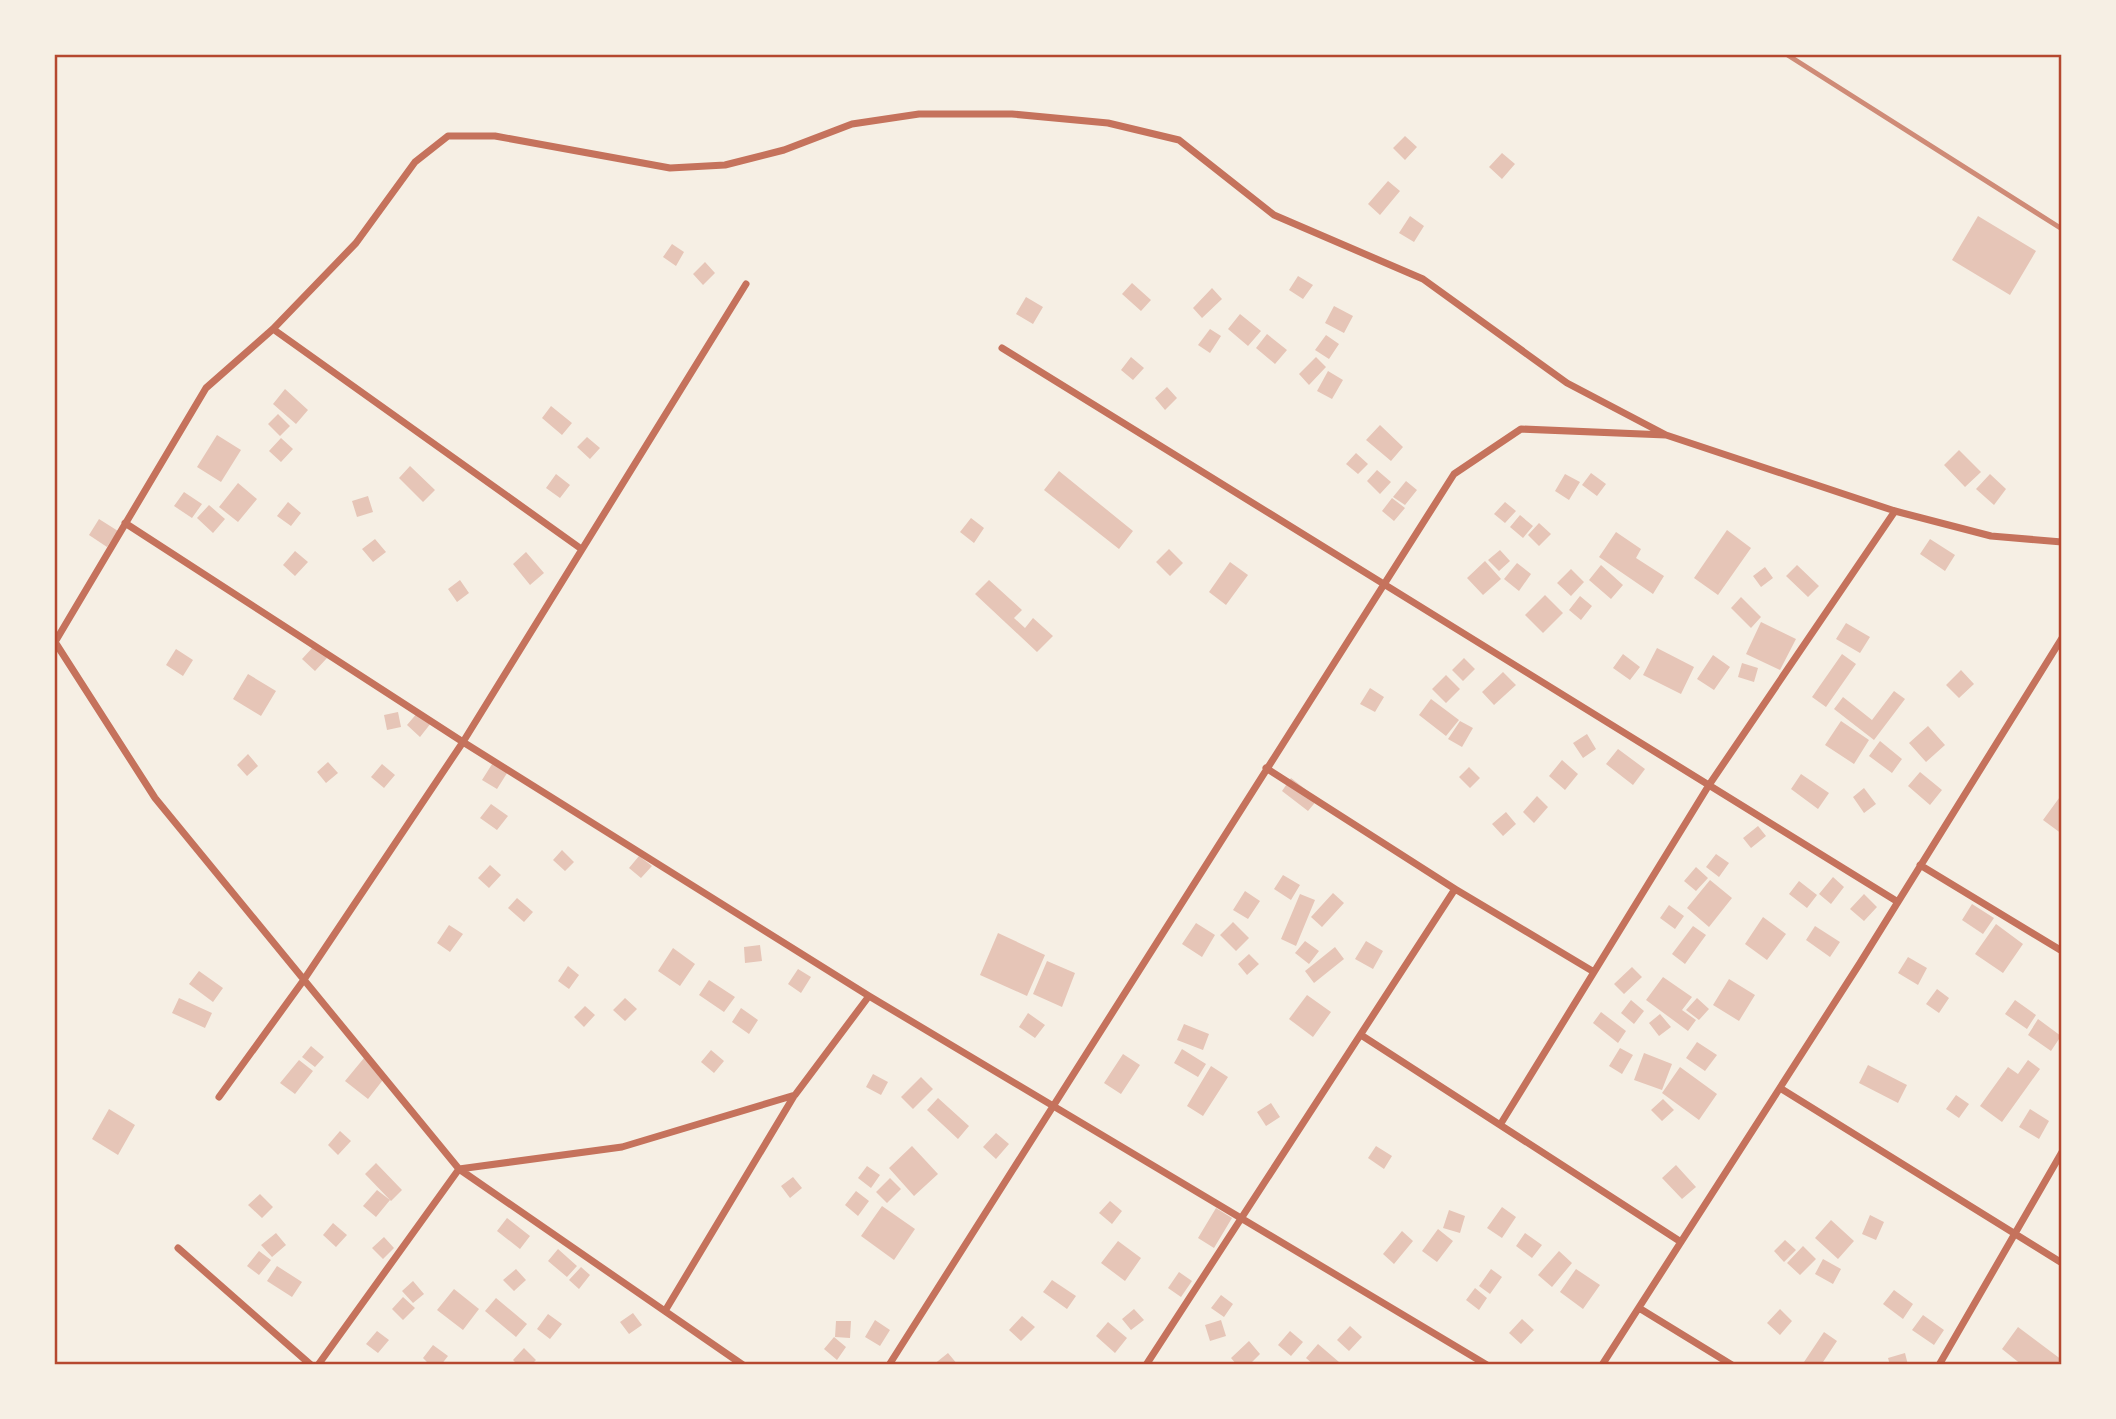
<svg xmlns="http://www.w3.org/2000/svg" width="2116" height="1419" font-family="Rubik,sans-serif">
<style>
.building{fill:#e6c5b7}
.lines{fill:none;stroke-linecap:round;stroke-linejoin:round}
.minor{stroke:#c5725c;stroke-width:7}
.rail{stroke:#cf8b77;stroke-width:5}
.neatline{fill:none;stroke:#b5482f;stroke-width:2.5}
</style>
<rect width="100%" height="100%" fill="#f6efe4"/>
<path class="building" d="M1405,136L1417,147L1405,160L1393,148Z
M1502,153L1515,164L1502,179L1489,167Z
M1388,181L1400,191L1380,215L1368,204Z
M1410,216L1424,226L1414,242L1399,233Z
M1978,216L2036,251L2010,295L1952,260Z
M672,244L684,252L676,266L663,257Z
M705,262L715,273L703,285L693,274Z
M1298,276L1313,285L1303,299L1289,290Z
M1132,283L1151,300L1141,311L1122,294Z
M1212,288L1222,299L1202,318L1193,308Z
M1026,297L1043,307L1033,324L1016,314Z
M1334,306L1353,316L1344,333L1325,323Z
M1240,314L1261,331L1248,346L1228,329Z
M1210,329L1221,336L1210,353L1198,345Z
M1267,334L1287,350L1275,364L1256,348Z
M1326,335L1339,344L1329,359L1315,350Z
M1131,357L1144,368L1133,380L1121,370Z
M1316,357L1326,367L1309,385L1299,374Z
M1328,371L1343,380L1332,399L1317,391Z
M1167,387L1177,398L1165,410L1155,398Z
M285,389L308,410L296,424L273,404Z
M551,406L572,423L562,435L542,418Z
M278,414L290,426L280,436L268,424Z
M1380,425L1403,447L1391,461L1366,440Z
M217,435L241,450L221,482L197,467Z
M587,437L600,448L590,459L577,447Z
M281,438L293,449L281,462L269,451Z
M1959,450L1981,472L1965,487L1944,465Z
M1356,453L1368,464L1358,474L1346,464Z
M410,466L435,490L423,502L399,478Z
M1377,470L1391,482L1380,494L1367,481Z
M1059,471L1133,531L1119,549L1044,490Z
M1591,473L1606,484L1597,496L1582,485Z
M556,474L570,485L560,498L546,488Z
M1565,474L1580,482L1569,500L1555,491Z
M1990,474L2006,489L1994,505L1976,489Z
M1406,481L1417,490L1405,505L1393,497Z
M238,483L257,499L238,522L219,507Z
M184,492L202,504L192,518L174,506Z
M368,496L373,512L357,517L352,501Z
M1392,498L1405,508L1394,521L1382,511Z
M288,502L301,513L291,526L277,516Z
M1505,502L1516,511L1505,523L1494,514Z
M209,505L225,519L213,533L197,518Z
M1520,515L1533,526L1523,538L1510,527Z
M971,518L984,528L974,543L960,532Z
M99,519L118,531L107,547L89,535Z
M1539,523L1551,534L1539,546L1528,535Z
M1727,530L1751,548L1718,595L1694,578Z
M1616,532L1641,549L1636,558L1664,576L1653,594L1599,557Z
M375,539L386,552L373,562L362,549Z
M1930,539L1955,555L1945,571L1920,554Z
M1169,549L1183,563L1170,576L1156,562Z
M1500,550L1510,561L1499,571L1488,560Z
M295,551L308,562L295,576L283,565Z
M526,552L544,573L530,585L513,564Z
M1485,561L1501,579L1483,595L1467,578Z
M1230,562L1248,575L1226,605L1209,592Z
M1517,563L1531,574L1519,591L1504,579Z
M1601,565L1623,585L1611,599L1589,580Z
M1797,565L1819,586L1808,597L1786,576Z
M1765,567L1773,578L1761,587L1753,576Z
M1571,569L1584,582L1571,596L1557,583Z
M460,580L469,593L457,602L448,589Z
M989,580L1022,610L1014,618L1025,628L1033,618L1053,636L1037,652L975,594Z
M1545,595L1563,613L1543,633L1525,615Z
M1580,596L1592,606L1581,620L1569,610Z
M1741,597L1761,617L1751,628L1731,608Z
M1761,622L1796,639L1780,670L1746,654Z
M1846,623L1870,637L1860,653L1836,639Z
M314,646L327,658L315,671L302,659Z
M1657,648L1694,667L1681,694L1643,675Z
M176,649L193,660L183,676L166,665Z
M1623,654L1640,667L1630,680L1613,668Z
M1842,654L1856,664L1826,707L1812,697Z
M1713,655L1730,667L1714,690L1697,679Z
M1464,658L1475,669L1463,681L1452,670Z
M1742,663L1758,668L1754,682L1738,677Z
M1961,670L1974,684L1959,698L1946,685Z
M1503,672L1516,685L1494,705L1482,692Z
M248,674L276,691L261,716L233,699Z
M1446,675L1460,689L1446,703L1432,689Z
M1370,688L1384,697L1375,712L1360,704Z
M1894,691L1905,699L1874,740L1834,709L1843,697L1872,720Z
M1431,699L1459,720L1446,736L1419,715Z
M398,712L401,727L387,730L384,715Z
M418,712L431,723L420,737L407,725Z
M1460,721L1473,728L1462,747L1448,739Z
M1841,721L1869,740L1854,764L1825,745Z
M1928,726L1945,745L1926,762L1909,743Z
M1587,734L1596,749L1583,758L1573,743Z
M1880,741L1902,759L1892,773L1869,756Z
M1618,749L1645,769L1633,785L1606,764Z
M248,754L258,766L247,776L237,765Z
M1562,760L1578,774L1565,790L1549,776Z
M494,761L509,770L497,789L482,780Z
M328,762L338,773L326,783L317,772Z
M382,764L395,775L384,788L371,777Z
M1469,767L1480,778L1470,788L1459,777Z
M1920,772L1942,790L1930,805L1908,786Z
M1801,774L1829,793L1818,809L1791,789Z
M1291,778L1318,799L1308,811L1282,791Z
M1864,788L1876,804L1864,813L1853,797Z
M2062,794V834L2043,820Z
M1537,796L1548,807L1534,823L1523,812Z
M491,804L508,816L497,830L480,818Z
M1506,812L1516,824L1503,836L1492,824Z
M1758,826L1766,836L1751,848L1743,838Z
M562,850L574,862L565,871L553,860Z
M1716,854L1729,863L1719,877L1706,867Z
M639,856L652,866L641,878L629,868Z
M490,865L501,875L489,888L478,878Z
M1696,867L1708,878L1696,891L1684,881Z
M1283,875L1300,885L1291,900L1274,889Z
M1833,877L1844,887L1831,904L1819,894Z
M1710,880L1732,898L1709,927L1687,908Z
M1799,881L1817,895L1807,908L1789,894Z
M1245,891L1260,901L1248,919L1233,910Z
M1333,893L1344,903L1322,927L1311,917Z
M1300,894L1315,900L1296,946L1281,939Z
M1864,894L1877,907L1864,921L1850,909Z
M517,898L533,912L524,922L508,908Z
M1972,904L1994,918L1983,934L1962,920Z
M1669,905L1684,916L1675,929L1660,918Z
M1763,917L1786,934L1767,960L1745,944Z
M1233,922L1249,938L1236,951L1220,935Z
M1196,923L1215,935L1202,957L1182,944Z
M1996,924L2023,944L2003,973L1975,954Z
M449,925L463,934L450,952L437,943Z
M1693,926L1706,935L1685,964L1672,954Z
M1815,926L1840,942L1830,957L1806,940Z
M998,933L1045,955L1027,996L980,975Z
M1305,941L1319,951L1309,964L1295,953Z
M1366,941L1383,951L1373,969L1355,959Z
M760,945L762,961L745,963L744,947Z
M1335,947L1344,959L1314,983L1305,971Z
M673,948L695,964L680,986L658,971Z
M1249,954L1259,964L1247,975L1238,964Z
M1908,957L1927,968L1918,985L1898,973Z
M1047,961L1075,973L1062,1007L1033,994Z
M568,966L579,975L569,989L558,981Z
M1632,967L1642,977L1624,994L1614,984Z
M798,969L811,977L801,993L788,984Z
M199,971L223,988L213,1002L189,984Z
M1663,977L1692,997L1682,1010L1696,1020L1688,1031L1646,1000Z
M1729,979L1755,995L1739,1021L1713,1005Z
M709,980L735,997L724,1012L699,995Z
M1937,989L1949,998L1939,1013L1926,1004Z
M1307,995L1331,1012L1313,1037L1289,1019Z
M179,998L212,1013L205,1028L172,1013Z
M625,998L637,1009L625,1021L613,1010Z
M1697,998L1709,1009L1699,1020L1686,1010Z
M1631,1000L1644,1011L1634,1024L1621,1013Z
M2015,1000L2036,1015L2027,1029L2005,1014Z
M585,1006L595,1015L584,1027L574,1017Z
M741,1008L758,1020L749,1034L732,1022Z
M1601,1012L1626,1031L1618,1043L1593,1023Z
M1028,1013L1045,1025L1035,1038L1019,1027Z
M1660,1014L1671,1027L1659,1036L1649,1023Z
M2038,1019L2061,1036L2051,1051L2028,1035Z
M1184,1024L1209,1034L1203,1050L1177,1040Z
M1697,1042L1717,1055L1705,1071L1686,1058Z
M311,1046L324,1057L315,1067L302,1057Z
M1620,1048L1633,1055L1622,1074L1609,1066Z
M1182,1049L1206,1064L1198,1077L1174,1063Z
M711,1050L724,1061L714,1073L701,1062Z
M1644,1053L1672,1064L1662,1090L1634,1080Z
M1123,1054L1140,1065L1121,1094L1104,1083Z
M364,1058L386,1076L368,1099L345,1081Z
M299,1060L313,1071L295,1094L280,1083Z
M2028,1060L2040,1069L2002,1122L1980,1106L2008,1067L2018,1074Z
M1868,1065L1907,1085L1898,1103L1859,1083Z
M1211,1066L1228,1077L1203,1116L1187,1106Z
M1680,1067L1717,1094L1699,1120L1662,1093Z
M873,1074L888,1082L881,1095L866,1087Z
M921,1077L933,1089L913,1109L901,1097Z
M1956,1095L1969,1104L1959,1118L1946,1109Z
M938,1098L969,1126L958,1139L927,1110Z
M1663,1099L1674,1110L1662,1121L1651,1110Z
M1271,1103L1280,1117L1266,1126L1257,1112Z
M109,1109L135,1125L118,1155L92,1139Z
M2030,1109L2049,1121L2039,1139L2019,1127Z
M340,1131L351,1141L338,1155L328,1145Z
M996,1133L1009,1144L996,1159L983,1147Z
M912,1146L938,1174L914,1196L889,1168Z
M1376,1146L1392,1156L1384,1169L1368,1158Z
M376,1163L402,1190L391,1201L365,1174Z
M1676,1165L1696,1187L1682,1199L1662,1178Z
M867,1166L880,1175L871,1188L858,1178Z
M793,1177L802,1188L790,1198L781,1186Z
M890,1178L901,1189L887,1203L876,1192Z
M377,1190L390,1200L376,1217L363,1206Z
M856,1191L869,1201L858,1216L845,1205Z
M260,1194L273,1207L262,1218L248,1205Z
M1110,1201L1122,1211L1112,1224L1099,1213Z
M882,1206L915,1229L894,1260L861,1236Z
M1502,1207L1516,1217L1502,1238L1487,1228Z
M1216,1208L1232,1218L1214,1248L1198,1238Z
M1449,1210L1465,1216L1460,1233L1443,1228Z
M1870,1215L1884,1222L1876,1240L1862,1234Z
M507,1218L530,1236L520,1249L497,1231Z
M1831,1220L1854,1241L1838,1259L1815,1238Z
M333,1223L347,1235L336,1247L323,1235Z
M1438,1229L1453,1241L1437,1262L1422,1251Z
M1402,1231L1413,1241L1394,1264L1383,1254Z
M276,1233L286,1245L272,1257L261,1245Z
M1525,1233L1542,1245L1532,1258L1516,1246Z
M384,1237L394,1248L383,1259L372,1248Z
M1785,1240L1796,1250L1784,1262L1774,1251Z
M1118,1241L1141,1258L1125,1281L1101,1263Z
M1803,1246L1816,1259L1800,1275L1787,1263Z
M558,1249L577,1266L567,1277L548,1261Z
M259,1251L271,1260L259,1275L247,1266Z
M1559,1251L1572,1263L1552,1287L1538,1275Z
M1823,1259L1841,1269L1833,1284L1815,1274Z
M277,1266L302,1282L292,1297L267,1281Z
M581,1267L590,1275L579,1289L569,1280Z
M516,1269L526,1280L514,1291L503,1280Z
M1491,1269L1502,1277L1490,1294L1479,1286Z
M1576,1269L1600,1285L1583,1309L1560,1292Z
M1179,1272L1192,1281L1181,1297L1168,1288Z
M1052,1280L1076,1296L1067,1309L1043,1292Z
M413,1281L424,1294L413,1303L402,1291Z
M1475,1288L1487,1298L1479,1310L1466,1300Z
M454,1289L479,1309L463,1330L437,1310Z
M1894,1290L1913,1304L1903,1319L1883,1304Z
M1221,1295L1233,1304L1224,1317L1211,1308Z
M403,1297L415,1308L403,1320L392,1309Z
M496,1298L527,1324L516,1337L485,1311Z
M1134,1309L1144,1320L1131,1330L1122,1319Z
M1780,1309L1792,1321L1780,1335L1767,1323Z
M633,1313L642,1325L629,1334L620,1322Z
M548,1314L562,1324L550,1339L537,1329Z
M1923,1315L1944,1330L1934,1345L1912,1330Z
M1022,1316L1035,1327L1021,1341L1009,1330Z
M1522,1319L1534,1330L1521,1344L1509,1333Z
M875,1320L890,1330L880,1346L865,1337Z
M1221,1320L1226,1336L1210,1341L1205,1325Z
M836,1321H851L850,1338L835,1337Z
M1108,1322L1127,1338L1115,1353L1096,1336Z
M1350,1326L1362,1337L1349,1351L1337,1340Z
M2018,1327L2062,1360L2060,1365H2022L2002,1349Z
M377,1331L389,1340L378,1353L366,1344Z
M1290,1331L1303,1342L1291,1356L1278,1345Z
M1824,1332L1837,1341L1821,1365H1802Z
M834,1337L846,1347L837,1360L824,1349Z
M1249,1341L1260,1354L1249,1365H1237L1231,1358Z
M1318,1344L1339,1362L1337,1365H1314L1306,1358Z
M433,1345L448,1356L441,1365H430L423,1358Z
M524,1348L536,1360L531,1365H518L513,1360Z
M948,1353L958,1365H933Z
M1905,1353L1908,1365H1890L1888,1358Z"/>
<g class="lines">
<path class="minor" d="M273,329L580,548
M1002,348L1898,902
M125,523L463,742L869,996L1487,1365
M1266,768L1455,889L1594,972
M1920,865L2062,951
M1361,1035L1681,1242
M1780,1088L2062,1263
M219,1097L303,981L463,742L746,284
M1500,1125L1709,785L1895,511
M178,1248L311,1365
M1639,1308L1732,1365
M665,1311L794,1096
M318,1365L459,1169L622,1147L795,1095L869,996
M743,1365L459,1169L155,798L55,642L206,388L273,329L356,243L415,162L448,136H495L670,168L725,165L784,150L852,124L919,114H1012L1108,123L1179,140L1274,215L1423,279L1567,383L1666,435
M889,1365L1454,474L1521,429L1666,435L1895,511L1991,536L2062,542
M1146,1365L1455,889
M1602,1365L1860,963L2062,638
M1939,1365L2062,1152"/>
<path class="rail" d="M1786,54L2062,229"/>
</g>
<rect width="2116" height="1419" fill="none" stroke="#f6efe4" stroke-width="112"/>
<rect x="56" y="56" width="2004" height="1307" class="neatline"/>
</svg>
